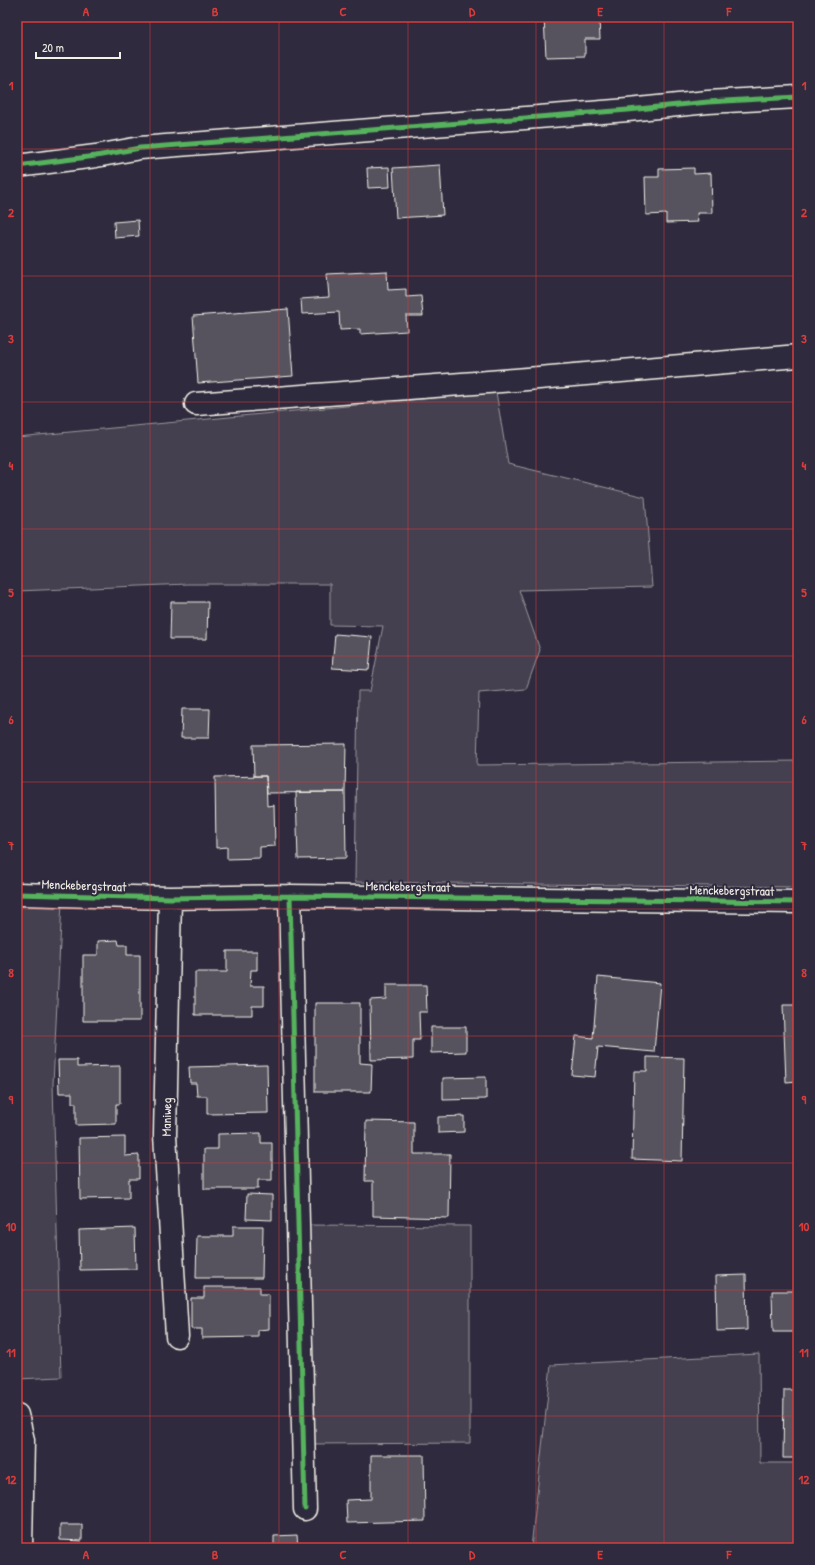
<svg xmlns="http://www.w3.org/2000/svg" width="815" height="1565" font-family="'Patrick Hand',sans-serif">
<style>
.green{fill:#454050;stroke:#9c989c}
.building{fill:#56525f;stroke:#f4f1e8}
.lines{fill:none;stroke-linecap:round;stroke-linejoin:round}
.minor-casing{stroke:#f4f1e8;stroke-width:25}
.minor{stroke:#2f2a3d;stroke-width:22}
.cycleway-casing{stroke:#2f2a3d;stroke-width:8}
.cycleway{stroke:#56b35d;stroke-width:5}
.grid{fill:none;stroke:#d93c3b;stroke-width:1;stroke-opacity:0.55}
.labels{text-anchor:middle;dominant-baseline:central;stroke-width:4;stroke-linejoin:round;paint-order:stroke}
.street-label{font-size:13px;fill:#f4f1e8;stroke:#2f2a3d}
.neatline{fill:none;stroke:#d93c3b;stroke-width:1.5}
.grid-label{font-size:13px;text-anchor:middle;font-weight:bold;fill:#d93c3b}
</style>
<rect width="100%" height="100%" fill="#2f2a3d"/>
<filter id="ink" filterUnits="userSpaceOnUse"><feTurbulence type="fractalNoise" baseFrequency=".025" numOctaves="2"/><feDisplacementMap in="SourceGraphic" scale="8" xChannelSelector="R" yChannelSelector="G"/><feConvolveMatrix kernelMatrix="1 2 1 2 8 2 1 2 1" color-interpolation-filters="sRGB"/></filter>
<g filter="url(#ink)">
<path class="green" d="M496,392L508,464L645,497L652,587L519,590L540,650L526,689L479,693L477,765L798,761V887L355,882L358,691H370L383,626L330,625V584H188L17,591V437Z
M17,901L62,902L53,1084L61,1377L17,1379Z
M304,1225L470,1226V1443L310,1444Z
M759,1354L760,1463H798V1548H531L551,1365Z"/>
<path class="building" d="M544,17H599L600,39H585V56L546,57Z
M440,165L443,215L396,218L393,168Z
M389,167L390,187L368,188L367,168Z
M694,168V174L711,173L712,213H697L698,222L666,223V214L646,215L645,177H659V169Z
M138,220L139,236L115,238L114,222Z
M387,271L388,290L406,289V297L421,296L423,316H406L407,331L360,334V329L340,330L339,312L302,314L301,299L329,297L327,274Z
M288,309L293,376L198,383L193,316Z
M171,602H208L207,639H170Z
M335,634L372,637L369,670L332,668Z
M182,709H210L209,738H181Z
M346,744L345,792L267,793L266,776H254L253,745Z
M266,776L267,806L274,805L275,846L260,847V858L227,859V847L216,848L215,777Z
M296,792H345L346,858L298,859Z
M118,940L119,945H127V955H140V1021H83V955H98V941Z
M227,951H257V970H251L250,986H264V1006H252V1015H195V972H227Z
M598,977L660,983L654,1052L598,1047L595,1077L572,1075L576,1036L593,1038Z
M386,985H426L427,1012H419L420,1040H413V1059L371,1060L370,1000L386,999Z
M315,1003H360V1063L372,1064L371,1092H315Z
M783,1005H798V1081L786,1082Z
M431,1027H466V1052L431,1053Z
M647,1057L684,1058L682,1161L632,1159L634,1071H647Z
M58,1060H77V1067L120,1066V1104H116V1124L76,1125V1103H72V1093H59Z
M267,1065L268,1113L207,1114V1096H197L196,1083H190L189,1067Z
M486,1077V1099L443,1100V1078Z
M464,1116V1132L438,1133V1117Z
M366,1121L414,1122V1154H450L449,1218L373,1216V1181H365Z
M261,1133V1143H272V1180H258V1189H204V1149H218V1134Z
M125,1137V1156L139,1155V1179H129V1198L80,1199L79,1138Z
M247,1194L272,1195V1220L246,1219Z
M233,1226H263L262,1278H196L197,1236H233Z
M135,1228L136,1269L80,1270L79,1230Z
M746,1275L747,1330L717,1331L716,1276Z
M204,1287H260V1294H269V1329L258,1330V1337L202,1338V1329H191V1298H204Z
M772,1291H798V1332H773Z
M784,1390H798V1458H783Z
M371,1455H424L425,1521L347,1523L346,1500L371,1499Z
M60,1525H82V1541L60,1540Z
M297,1535L298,1548H274V1536Z"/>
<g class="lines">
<g class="minor-casing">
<path id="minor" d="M17,166L96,156L140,148L628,110L708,102L798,97
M196,404L515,380L798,356
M17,894L170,898L290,896L798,902
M290,896L305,1509
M170,898L165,1135L177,1336
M17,1415L23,1440L21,1548"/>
</g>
<use href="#minor" class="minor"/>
<g class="cycleway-casing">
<path id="cycleway" d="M17,166L96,156L140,148L628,110L708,102L798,97
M17,894L170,898L290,896L798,902
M290,896L305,1509"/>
</g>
<use href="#cycleway" class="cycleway"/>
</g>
</g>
<path class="grid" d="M150,17V1548M279,17V1548M408,17V1548M536,17V1548M664,17V1548M17,149H798M17,276H798M17,402H798M17,529H798M17,656H798M17,782H798M17,909H798M17,1036H798M17,1163H798M17,1290H798M17,1416H798"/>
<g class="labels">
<g class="street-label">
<text transform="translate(84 885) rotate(2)">Menckebergstraat</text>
<text transform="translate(408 886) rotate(1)">Menckebergstraat</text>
<text transform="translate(732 890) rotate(1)">Menckebergstraat</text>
<text transform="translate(166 1117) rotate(-89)">Maniweg</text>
</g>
</g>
<rect width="815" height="1565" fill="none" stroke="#2f2a3d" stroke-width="44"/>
<path d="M36 52v6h84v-6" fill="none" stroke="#f4f1e8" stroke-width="2"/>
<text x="42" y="52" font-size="12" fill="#f4f1e8" stroke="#2f2a3d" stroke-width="3" paint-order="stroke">20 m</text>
<rect x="22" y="22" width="771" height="1521" class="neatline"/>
<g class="grid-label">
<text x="86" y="16">A</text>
<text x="215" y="16">B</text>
<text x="343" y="16">C</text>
<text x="472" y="16">D</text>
<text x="600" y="16">E</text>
<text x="729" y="16">F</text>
<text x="11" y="90">1</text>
<text x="804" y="90">1</text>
<text x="11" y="217">2</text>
<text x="804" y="217">2</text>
<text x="11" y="343">3</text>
<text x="804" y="343">3</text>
<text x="11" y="470">4</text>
<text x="804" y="470">4</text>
<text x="11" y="597">5</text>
<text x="804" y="597">5</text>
<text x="11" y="724">6</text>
<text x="804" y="724">6</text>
<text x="11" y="850">7</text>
<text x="804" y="850">7</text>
<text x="11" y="977">8</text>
<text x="804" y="977">8</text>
<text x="11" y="1104">9</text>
<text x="804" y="1104">9</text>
<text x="11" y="1231">10</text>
<text x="804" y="1231">10</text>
<text x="11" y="1357">11</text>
<text x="804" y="1357">11</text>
<text x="11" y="1484">12</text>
<text x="804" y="1484">12</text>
<text x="86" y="1559">A</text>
<text x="215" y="1559">B</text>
<text x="343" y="1559">C</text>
<text x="472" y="1559">D</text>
<text x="600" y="1559">E</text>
<text x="729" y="1559">F</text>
</g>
</svg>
